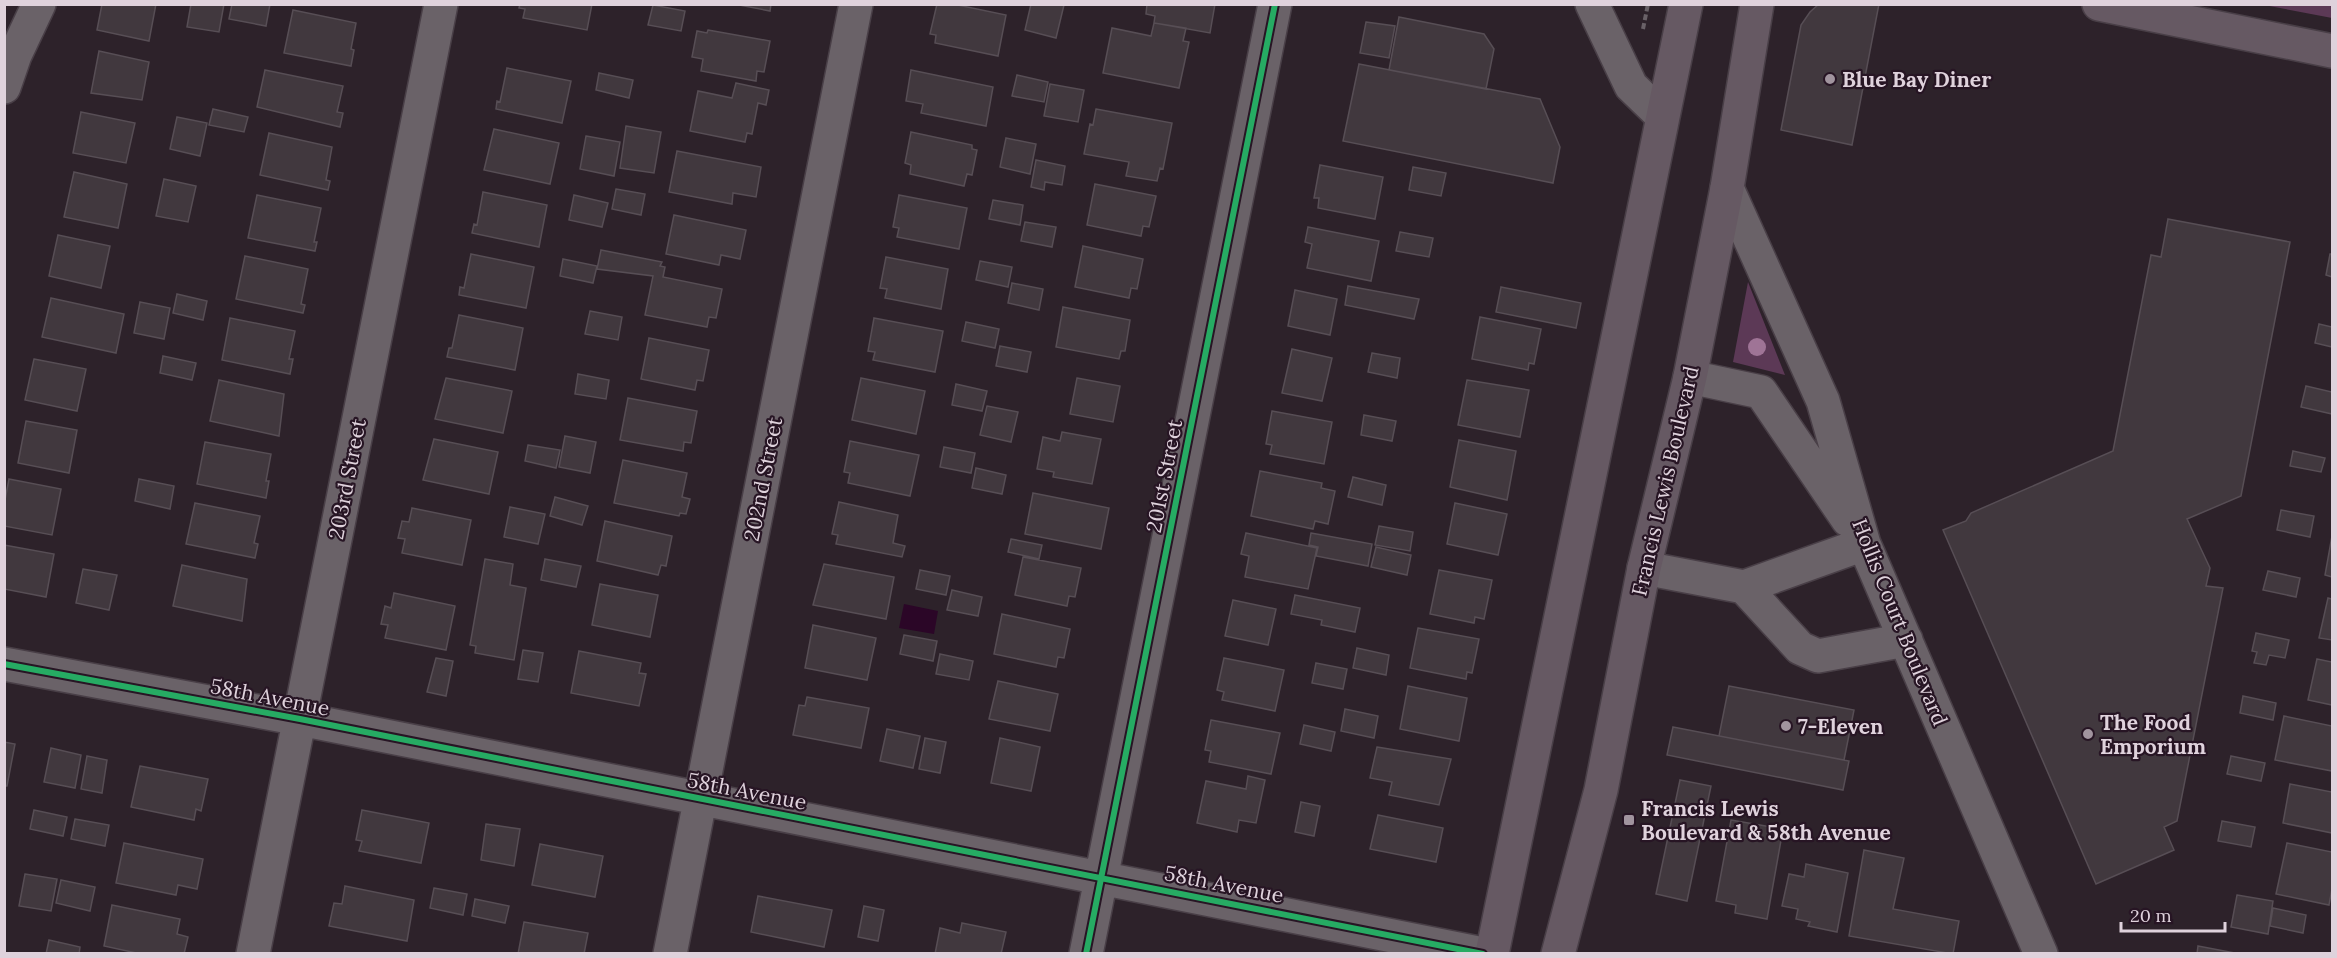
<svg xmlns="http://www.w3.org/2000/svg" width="2337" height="958" font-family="Lora,serif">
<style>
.green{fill:#5c3956}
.water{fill:#2b0627}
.building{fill:#41383e;stroke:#574e55;stroke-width:1.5}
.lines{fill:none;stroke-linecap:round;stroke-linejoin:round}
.minor-casing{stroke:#493f47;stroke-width:36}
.major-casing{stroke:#493f47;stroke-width:36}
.path{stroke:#696167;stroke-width:4;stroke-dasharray:6 3;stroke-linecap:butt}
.minor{stroke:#6a6268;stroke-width:33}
.major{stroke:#665963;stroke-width:33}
.cycleway-casing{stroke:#271524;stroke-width:10}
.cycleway{stroke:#26ab63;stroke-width:6}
.tree{fill:#9f7496}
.poi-dot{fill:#a1949e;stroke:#271524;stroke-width:2}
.labels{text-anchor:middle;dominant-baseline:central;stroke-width:4.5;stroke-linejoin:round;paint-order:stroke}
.poi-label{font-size:21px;font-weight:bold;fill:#dfd2dc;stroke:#271524;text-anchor:start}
.street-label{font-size:21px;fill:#dfd2dc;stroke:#271524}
</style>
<rect width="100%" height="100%" fill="#2d222a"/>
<path class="green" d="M2264,5H2332V18Z
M1748,282L1785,375L1733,362Z"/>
<path class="water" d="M904,604L938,611L934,634L899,628Z"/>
<path class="building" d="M102,4H156L149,41L97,30Z
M191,4H224L219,32L187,27Z
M232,4H270L266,26L229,19Z
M520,4H592L587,30L523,18L525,9L519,8Z
M734,4H771L770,11Z
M937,4H953L1006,15L998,56L935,43L936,35L930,34Z
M1031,4L1064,5L1056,38L1025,30Z
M1147,4H1215L1210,33L1154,23L1155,16L1146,14Z
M1819,4H1879L1852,145L1781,130L1801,25L1810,12Z
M653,5L685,11L681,31L648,25Z
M293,10L356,23L351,49L354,50L351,66L284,53Z
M1399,17L1484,34L1494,49L1486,89L1389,70Z
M1366,22L1395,26L1389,58L1360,53Z
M1154,23L1186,28L1183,41L1189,42L1179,88L1103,73L1112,28L1151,36Z
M708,30L770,41L764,72L757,71L756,81L701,71L703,59L692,57L697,31L707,33Z
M99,51L149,62L142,100L91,93Z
M1359,64L1540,99L1560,147L1553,183L1343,141Z
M507,68L571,81L562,123L496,109L497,101L500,102Z
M265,70L343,86L337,112L343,113L340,127L257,107Z
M911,70L993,87L986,126L921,113L923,104L906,101Z
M599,73L633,80L629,98L596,90Z
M1017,75L1048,82L1044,102L1012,96Z
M736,83L769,90L766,105L758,103L752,134L747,133L745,142L690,131L698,91L732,98Z
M1050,84L1084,90L1078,122L1044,116Z
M213,109L248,117L244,132L209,125Z
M1096,109L1172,123L1163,169L1160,168L1157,181L1126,176L1129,162L1084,154L1090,124L1093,125Z
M81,112L135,123L126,163L73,153Z
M177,117L207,123L200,156L170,149Z
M626,126L661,132L654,173L620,168Z
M494,129L559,143L550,184L484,170Z
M911,132L972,145V149L977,150L972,175L967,174L964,186L910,174L911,165L905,163Z
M269,133L332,147L326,180L330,181L328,190L260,175Z
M586,136L620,142L614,176L580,169Z
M1006,138L1036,144L1030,174L1000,167Z
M677,151L761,167L756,197L733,193L732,204L669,192Z
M1036,160L1065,166L1062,185L1045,182L1044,190L1031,187Z
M1320,165L1383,177L1375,219L1318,208L1319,198H1314Z
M1413,167L1446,173L1441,196L1409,190Z
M74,172L127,184L118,228L64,217Z
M164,179L196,186L188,222L156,216Z
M1095,184L1156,196L1149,227L1143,226L1141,236L1087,225Z
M616,189L645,194L641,215L612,209Z
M483,192L547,205L539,247L472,233L474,224L477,225Z
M257,195L321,208L314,242H317L315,251L248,238Z
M574,195L608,203L602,227L569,220Z
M899,195L967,208L959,249L897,237L899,228L893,227Z
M993,200L1023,205L1020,225L989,219Z
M674,215L746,230L740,259L721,255L719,265L666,254Z
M2168,219L2290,242L2241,496L2187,519L2210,568L2206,586L2223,588L2177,821L2164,827L2174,850L2096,884L1943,530L1966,521L1971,513L2113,451L2151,255L2161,257Z
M1025,222L1056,227L1052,247L1021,241Z
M1308,227L1379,241L1371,281L1307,268L1312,244L1305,242Z
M1400,232L1433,238L1429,257L1396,251Z
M58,235L110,246L101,288L49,276Z
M1083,246L1143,259L1137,289L1131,288L1129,298L1075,287Z
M601,250L662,262L660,266L665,267L663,277L722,289L716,318L709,317L707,327L645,315L653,276L597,269Z
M471,254L534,267L526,308L459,295L460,287L464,288Z
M2330,254H2332V277L2326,275Z
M245,256L308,269L301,304L305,305L303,313L236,299Z
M886,257L948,269L941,309L885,298L887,289L880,288Z
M563,259L597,266L593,283L560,276Z
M980,261L1012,267L1008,287L976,280Z
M1012,283L1043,289L1039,310L1008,303Z
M1348,286L1419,299L1414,319L1345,305Z
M1501,287L1581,303L1576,328L1496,312Z
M1295,290L1337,299L1330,335L1288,326Z
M177,294L207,301L203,320L173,313Z
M51,298L124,314L116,353L42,337Z
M140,302L170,308L164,339L134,333Z
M1063,307L1130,320L1125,351H1121L1119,359L1056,347Z
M590,311L622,317L618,340L585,334Z
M459,315L523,328L515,370L447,357L449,348H452Z
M1480,317L1541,329L1534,364L1529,363L1528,370L1472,359Z
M230,318L295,331L289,359H293L290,374L222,360Z
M874,318L943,331L935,372L873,360L875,352L868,351Z
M966,322L999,329L995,348L962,341Z
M2319,324L2332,327V347L2315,343Z
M649,338L709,350L703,381L697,380L695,390L641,379Z
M1000,346L1031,352L1027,372L996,366Z
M1292,349L1332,358L1322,401L1282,393Z
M1372,353L1400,358L1397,378L1368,372Z
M163,356L196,363L192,380L160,373Z
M34,359L86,369L77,411L25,400Z
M578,374L609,380L606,399L575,394Z
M446,378L512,391L503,433L435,419Z
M861,378L925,391L916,434L852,420Z
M1077,378L1120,386L1113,422L1070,414Z
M219,380L284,394L279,436L210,421Z
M1467,380L1529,390L1520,437L1458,425Z
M956,384L987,391L982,411L952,405Z
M2306,386L2332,392V414L2301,407Z
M628,398L697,411L691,443L684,442L683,451L620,440Z
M987,406L1018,412L1011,442L980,435Z
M1272,411L1332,422L1324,464L1270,454L1272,445L1266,444Z
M1364,415L1396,421L1392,441L1361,435Z
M26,421L77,430L69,473L18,463Z
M1062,432L1101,439L1092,484L1053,477L1054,472L1037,469L1043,437L1060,441Z
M565,436L596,442L590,473L559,467Z
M434,439L498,452L489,494L423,480Z
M1459,440L1516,451L1507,500L1450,487Z
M850,441L919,455L910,496L848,483L850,473L844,472Z
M205,442L271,454L266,481H269L266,498L197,484Z
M528,445L560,450L556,468L525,461Z
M944,447L975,453L971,473L940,467Z
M2293,451L2325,458L2321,472L2290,466Z
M623,460L687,473L682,497L690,499L686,514L680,513L679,516L614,503Z
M976,468L1006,475L1002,494L972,488Z
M1260,471L1322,483L1321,488L1335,491L1328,524L1315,521L1313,529L1251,516Z
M1353,477L1386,485L1382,505L1348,497Z
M9,479L61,489L52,535L4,526V505Z
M139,479L174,486L170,509L135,501Z
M1033,493L1109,508L1101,549L1025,534Z
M555,497L588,506L582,525L550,516Z
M839,502L898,515L893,543L905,546L902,557L836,544L838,535L832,534Z
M195,503L260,516L254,543L258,544L255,558L186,544Z
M1455,503L1507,514L1498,555L1447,544Z
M510,507L545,514L538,544L504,537Z
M412,508L471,520L462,565L402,553L405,539L398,538L402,521L409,522Z
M2281,510L2314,516L2310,537L2277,530Z
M605,521L672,536L666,566L661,565L658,575L597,561Z
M1379,526L1413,532L1410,551L1375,545Z
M1246,533L1317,548L1308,589L1245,577L1249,556L1241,554Z
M1311,533L1372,544L1368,566L1316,556L1318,547L1309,545Z
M2332,536V577L2325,575Z
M1011,539L1042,545L1039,559L1008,552Z
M4,545L54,554L46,597L4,589Z
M1376,547L1411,555L1407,575L1371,567Z
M1023,557L1081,568L1075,597L1069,596L1067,606L1015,595Z
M485,559L513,564L510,585L526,588L514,660L475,653L476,646L470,645Z
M545,559L581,566L576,587L541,580Z
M824,564L894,577L886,619L813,605Z
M182,565L247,579L242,621L173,606Z
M83,569L117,575L109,610L76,603Z
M920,570L950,576L946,595L916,589Z
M1439,570L1492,580L1484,619L1475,617L1474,623L1430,614Z
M2268,571L2300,578L2296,597L2263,590Z
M600,584L658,595L650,637L592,625Z
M952,590L982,597L978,616L947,610Z
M394,593L455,606L446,650L385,638L388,625L381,624L385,606L391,608Z
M1295,595L1360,608L1355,632L1321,625L1322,620L1291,614Z
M2328,598L2332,599V640L2319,638Z
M1233,600L1276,609L1268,645L1225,636Z
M1002,614L1070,629L1064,658L1058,657L1056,667L994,654Z
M813,625L876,638L867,680L805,668Z
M1418,628L1479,639L1472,673L1467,672L1466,679L1410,668Z
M2256,633L2289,640L2285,658L2269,655L2266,665L2254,663L2257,652L2252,651Z
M904,635L937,641L933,661L900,654Z
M1357,648L1389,655L1386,675L1353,668Z
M523,650L543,653L538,682L518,679Z
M579,651L641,663L639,673L646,674L639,706L571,693Z
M940,654L973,661L969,680L936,674Z
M436,658L453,661L446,696L427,692Z
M1224,658L1284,670L1275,711L1222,700L1224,692L1217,690Z
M2317,659L2332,662V705L2308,700Z
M1316,663L1347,669L1343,689L1312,683Z
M998,681L1058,694L1050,731L989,719Z
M1408,686L1467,698L1459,741L1400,729Z
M1729,686L1854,710L1844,760L1719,736Z
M2243,696L2276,703L2273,720L2240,713Z
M807,697L869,708L861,748L793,735L799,705L805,706Z
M1345,709L1378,716L1374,738L1341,731Z
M2284,716L2332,726V771L2275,760Z
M1211,720L1280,733L1271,774L1209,762L1211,751L1205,750Z
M1304,725L1335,732L1331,751L1300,744Z
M1673,727L1849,761L1843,790L1667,755Z
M887,729L920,736L913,768L880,761Z
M925,738L946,742L940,773L919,769Z
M1000,738L1040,747L1031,791L991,783Z
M4,742L15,744L7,786H4Z
M1377,747L1451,759L1439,805L1389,795L1392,782L1370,778Z
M51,748L81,755L75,788L44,782Z
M87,756L107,760L102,793L81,789Z
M2231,756L2265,763L2261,781L2227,774Z
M140,766L208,779L201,811L196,809L194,820L131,807Z
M1248,776L1265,780L1256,823L1239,820L1237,832L1197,823L1206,781L1246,789Z
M1680,780L1711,786L1687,901L1656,894Z
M2290,784L2332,792V833L2283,823Z
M1301,802L1320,806L1314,836L1295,832Z
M34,810L67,817L63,836L30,829Z
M362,810L429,823L421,863L359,851L362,841L356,840Z
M1378,815L1443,828L1436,862L1370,849Z
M75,819L109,825L105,846L71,839Z
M1731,820L1783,829L1767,919L1735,913L1736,905L1716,901Z
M2222,821L2255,827L2251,847L2218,841Z
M486,824L520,829L514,866L481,860Z
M124,843L203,859L197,889L178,885L176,895L116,883Z
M2287,843L2332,852V889L2329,905L2276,894Z
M540,844L603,856L595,897L532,885Z
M1864,850L1904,858L1893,909L1959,921L1953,954L1849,936Z
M1806,864L1848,873L1837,932L1808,926L1810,922L1796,919L1798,909L1782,906L1789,874L1804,877Z
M25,874L57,879L51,911L19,906Z
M61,880L95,887L90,911L56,903Z
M345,886L414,900L407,941L329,926L334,903L342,904Z
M434,888L467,894L463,915L430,908Z
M2237,895L2273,901L2268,934L2231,927Z
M758,896L832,910L824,947L751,932Z
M475,899L509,906L505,923L472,916Z
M112,905L180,919L177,934L188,937L184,954H141L104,946Z
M864,906L884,910L878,941L858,937Z
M2273,908L2306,915L2303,933L2270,926Z
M524,922L588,933L584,954H518Z
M962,923L1006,932L1001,954H935L940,928L960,933Z
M49,940L80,947L79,954H46Z
M2198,946L2240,954H2197Z"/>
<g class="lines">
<g class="minor-casing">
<path id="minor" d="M1592,4L1631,86L1662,116
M4,87L15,55L39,4
M1727,188L1823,401L1864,544L2041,954
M1690,377L1761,392L1848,520
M1644,568L1744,587L1864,544
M1744,587L1800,648L1818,656L1906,640
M4,664L300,719L1483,954
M253,954L441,4
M670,954L856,4
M1086,954L1275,4"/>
</g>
<g class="major-casing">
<path id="major" d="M2099,4L2332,51
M1492,954L1686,4
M1558,954L1601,790L1644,568L1690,377L1727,188L1757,4"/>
</g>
<path class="path" d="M1643,29L1648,4"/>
<use href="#minor" class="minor"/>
<use href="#major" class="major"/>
<g class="cycleway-casing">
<path id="cycleway" d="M4,664L300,719L1483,954
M1086,954L1275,4"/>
</g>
<use href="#cycleway" class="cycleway"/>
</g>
<circle class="tree" cx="1757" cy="347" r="9"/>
<g class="poi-dot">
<circle cx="1830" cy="79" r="6"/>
<circle cx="1786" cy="726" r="6"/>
<circle cx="2088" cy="734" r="6"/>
<rect x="1623" y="814" width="12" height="12" rx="3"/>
</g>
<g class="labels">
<g class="poi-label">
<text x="1842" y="79">Blue Bay Diner</text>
<text x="2100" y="722">The Food<tspan x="2100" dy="24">Emporium</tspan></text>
<text x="1798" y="726">7-Eleven</text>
<text x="1641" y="808">Francis Lewis<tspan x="1641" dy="24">Boulevard &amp; 58th Avenue</tspan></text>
</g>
<g class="street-label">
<text transform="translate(1164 476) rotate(-79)">201st Street</text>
<text transform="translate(347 479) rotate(-79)">203rd Street</text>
<text transform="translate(763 479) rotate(-79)">202nd Street</text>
<text transform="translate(1665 481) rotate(-77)">Francis Lewis Boulevard</text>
<text transform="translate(1900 622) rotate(68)">Hollis Court Boulevard</text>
<text transform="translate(270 697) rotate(11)">58th Avenue</text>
<text transform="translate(747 791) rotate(11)">58th Avenue</text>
<text transform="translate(1224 884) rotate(11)">58th Avenue</text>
</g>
</g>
<rect width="2337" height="958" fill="none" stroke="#dfd2dc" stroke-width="12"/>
<path d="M2121 922v9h104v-9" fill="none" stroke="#dfd2dc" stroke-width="3"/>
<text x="2130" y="922" font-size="18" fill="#dfd2dc" stroke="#271524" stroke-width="4.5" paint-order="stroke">20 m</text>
</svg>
